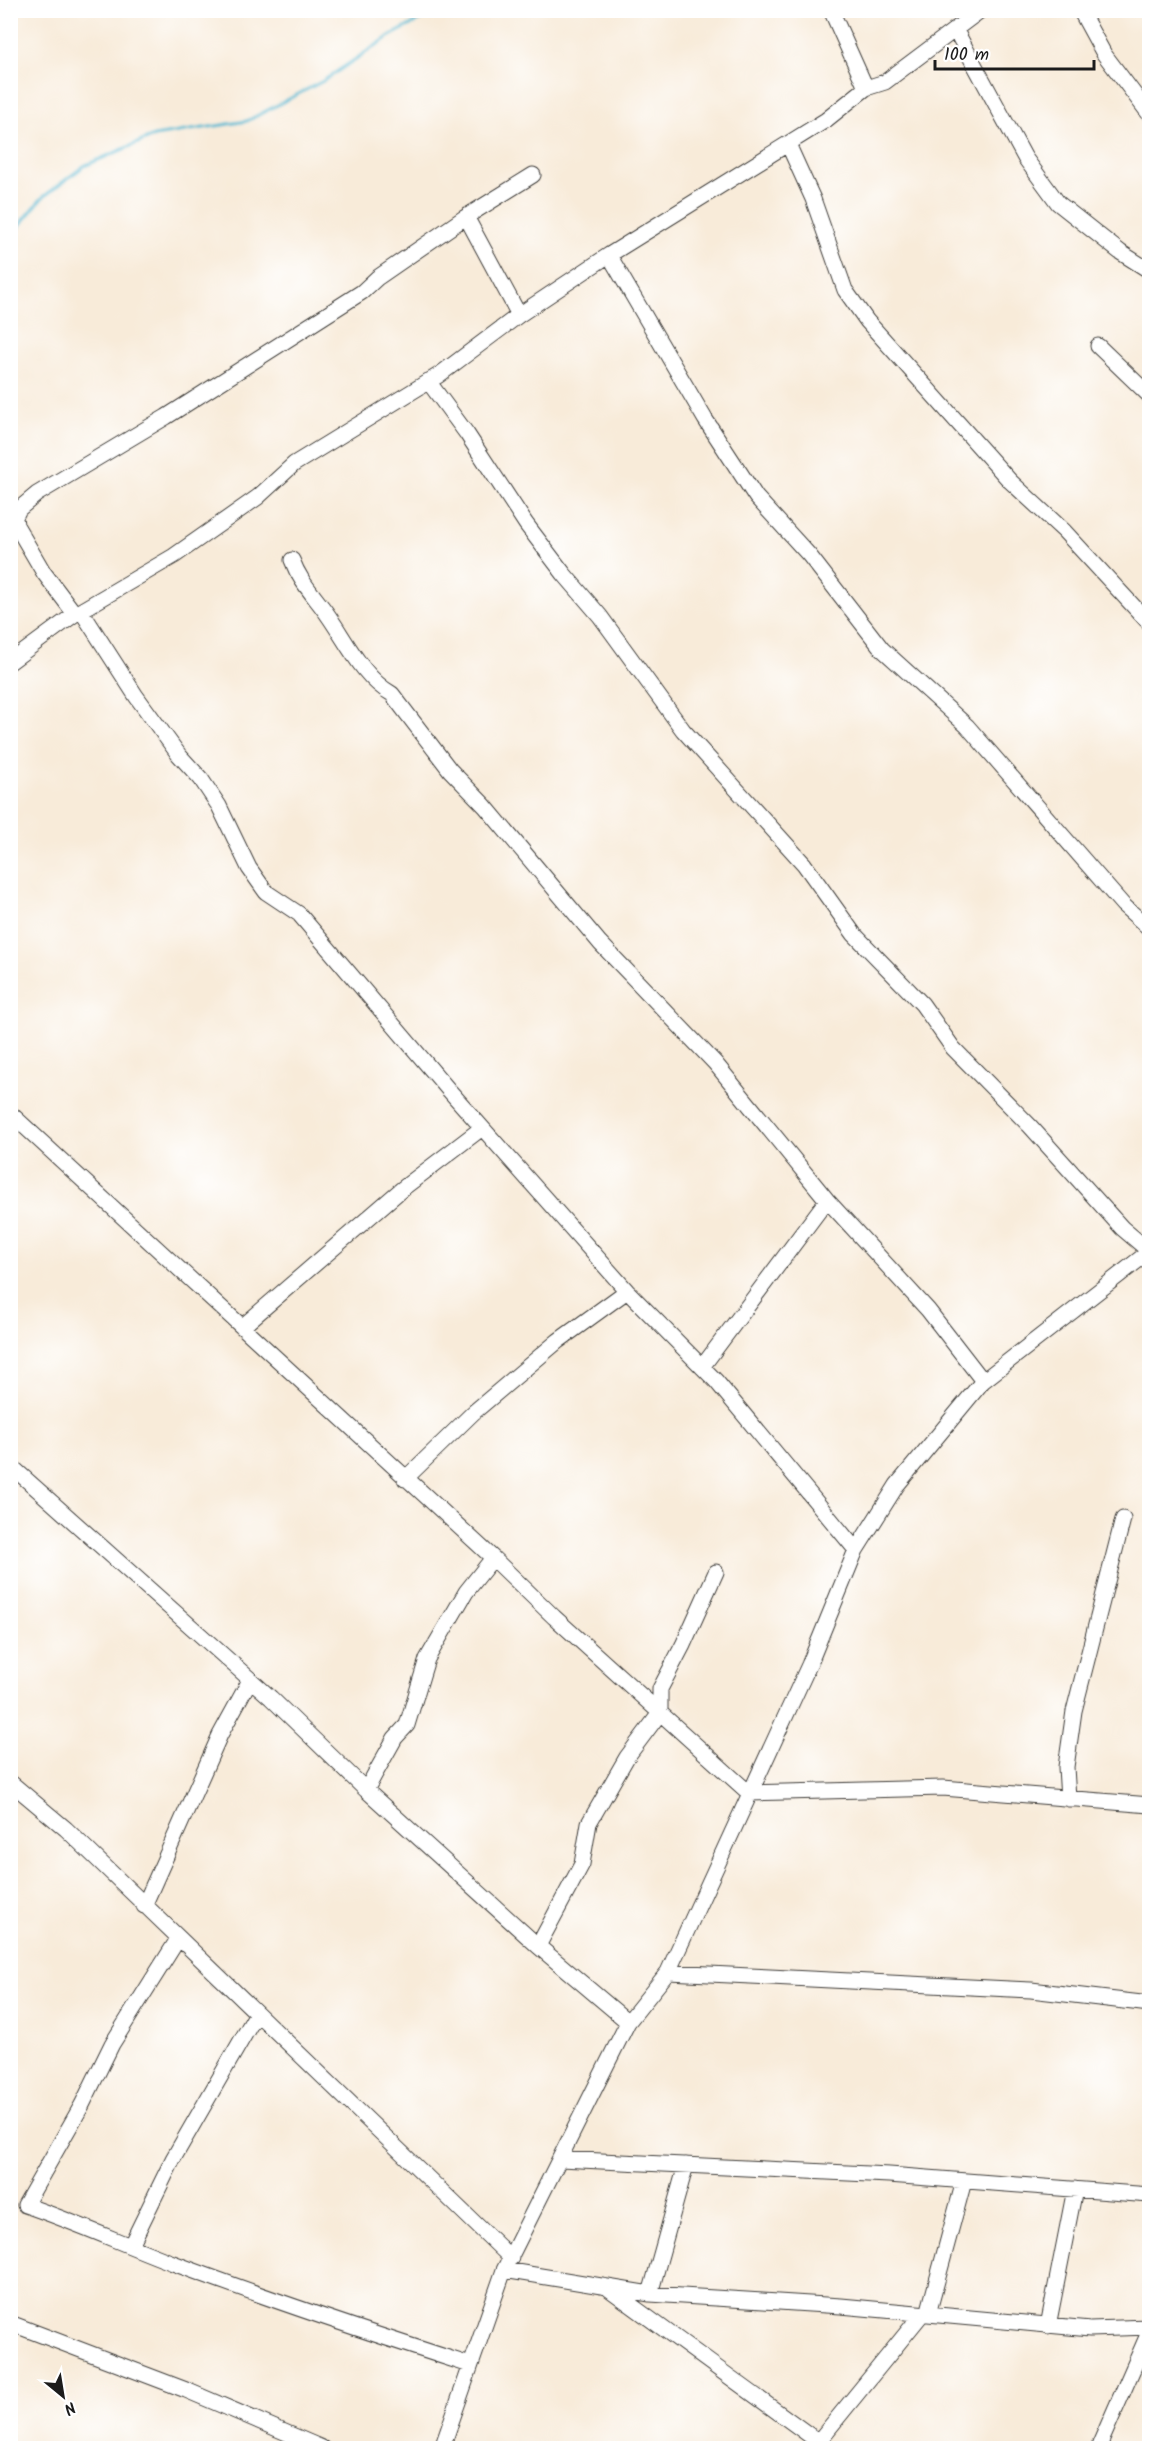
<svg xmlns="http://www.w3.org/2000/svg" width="1160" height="2459" font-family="Kalam,sans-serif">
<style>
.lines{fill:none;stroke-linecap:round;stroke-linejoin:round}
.stream{stroke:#52b7d0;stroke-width:3}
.minor-casing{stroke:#3d3b38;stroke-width:17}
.minor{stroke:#fff;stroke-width:15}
</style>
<rect width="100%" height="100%" fill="#fff"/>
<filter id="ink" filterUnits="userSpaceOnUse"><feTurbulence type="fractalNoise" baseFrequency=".0167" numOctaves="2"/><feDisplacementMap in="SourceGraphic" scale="12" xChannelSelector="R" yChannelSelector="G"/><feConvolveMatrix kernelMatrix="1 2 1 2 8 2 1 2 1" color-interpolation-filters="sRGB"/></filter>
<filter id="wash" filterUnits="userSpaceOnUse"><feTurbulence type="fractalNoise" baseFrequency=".008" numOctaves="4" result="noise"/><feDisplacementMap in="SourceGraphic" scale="24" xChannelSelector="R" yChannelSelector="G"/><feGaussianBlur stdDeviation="1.35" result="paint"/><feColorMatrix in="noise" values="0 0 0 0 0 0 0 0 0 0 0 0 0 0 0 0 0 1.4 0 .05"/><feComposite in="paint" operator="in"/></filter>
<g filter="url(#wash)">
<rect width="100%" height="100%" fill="#f8ebd9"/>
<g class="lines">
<path class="stream" d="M10,237L42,198L84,166L154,136L247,121L323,81L390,36L439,10"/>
</g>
</g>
<g filter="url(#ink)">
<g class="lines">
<g class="minor-casing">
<path id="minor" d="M831,10L866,88
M1080,10L1104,54L1150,115
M955,29L1025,158L1058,203L1120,252L1150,271
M788,144L813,199L845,290L867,321L1010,481L1064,531L1150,624
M464,218L533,175
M609,255L705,419L756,497L809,555L882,649L967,726L1123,905L1150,929
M1098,346L1150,396
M428,381L467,434L526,524L564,574L600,616L683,730L804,864L854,934L922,1004L953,1048L1030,1126L1122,1228L1149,1251
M292,560C299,579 310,591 322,607C344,635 360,676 392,694L450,770L485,806L600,943L715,1063L827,1200L928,1310L983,1381
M82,612L136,696L179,755L201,779L219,806L249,868L266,892L299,914L447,1088L627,1291L716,1381L856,1550
M75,614L44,573L16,525L15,517L19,509L37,494L166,417L362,292L377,278L464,218L470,224L519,315
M10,662L75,614L174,556L258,497L294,464L439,375L519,315L609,255L826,120L866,88L885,82L981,10
M10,1113L493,1558L554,1617L749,1793L943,1788L1150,1805
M242,1327L402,1189L482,1128
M702,1367L827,1200
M10,1465L271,1698L366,1790L538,1946L628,2022
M405,1479L474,1412L558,1341L627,1291
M10,1782L66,1829L511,2258
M366,1790L395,1738L407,1725L427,1659L466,1592L493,1558
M1068,1799L1066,1767L1074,1711L1123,1519
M144,1906L220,1735L250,1680
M178,1939L112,2044L82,2105L25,2205C75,2222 123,2244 173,2263C271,2300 370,2333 470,2365
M538,1946L582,1864L589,1823L627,1757L660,1713V1689L683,1645L716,1572
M668,1972L1031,1990L1150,2004
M560,2159L889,2175L1150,2195
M131,2245L173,2159L257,2013
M504,2270L650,2294L841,2306L1090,2329L1150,2327
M609,2289L827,2448
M650,2294L686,2165
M928,2314L964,2181
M10,2323L186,2390L322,2448
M1048,2326L1075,2189
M1100,2444L1150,2330
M442,2448L504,2270L628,2022L668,1972L809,1665L856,1550L897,1485L983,1381L1150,1251
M813,2448L922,2314"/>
</g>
<use href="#minor" class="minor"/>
</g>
</g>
<rect width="1160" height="2459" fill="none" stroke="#fff" stroke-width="36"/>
<g transform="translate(63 2396) rotate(150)" stroke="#ffffff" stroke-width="4.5" paint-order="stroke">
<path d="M0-4.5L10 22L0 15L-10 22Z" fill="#1c1c1c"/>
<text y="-9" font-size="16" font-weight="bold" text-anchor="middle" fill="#1c1c1c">N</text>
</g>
<path d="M935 60v9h159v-9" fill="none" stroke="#1c1c1c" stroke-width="3"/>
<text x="944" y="60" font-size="18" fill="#1c1c1c" stroke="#ffffff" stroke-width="4.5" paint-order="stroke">100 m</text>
</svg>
